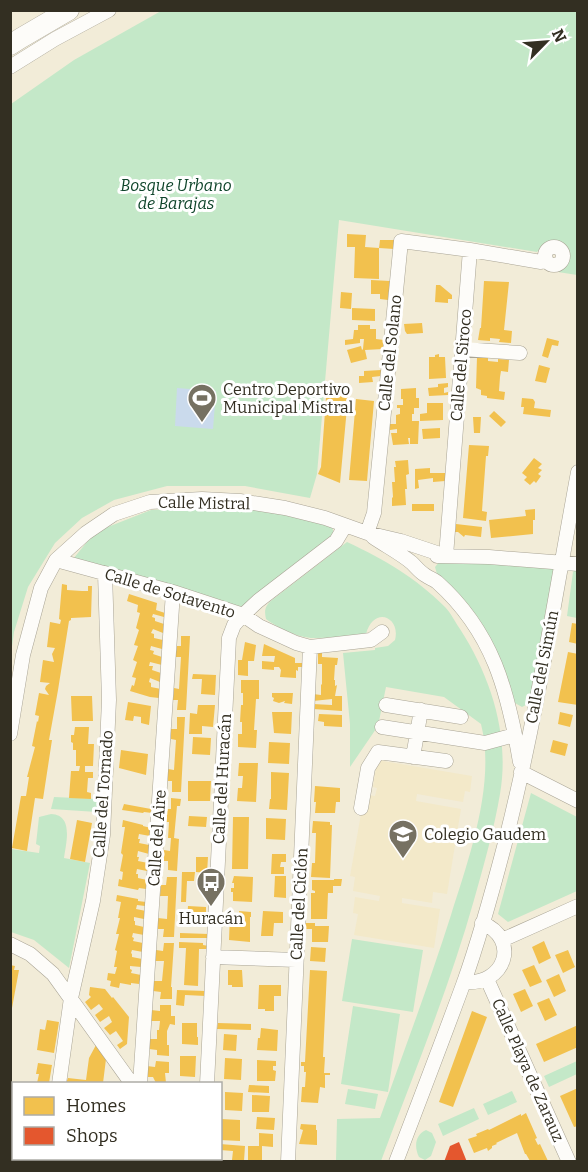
<svg xmlns="http://www.w3.org/2000/svg" width="588" height="1172" font-family="Bitter,serif">
<style>
.built{fill:#f3e9c9}
.green{fill:#c4e8c8}
.water{fill:#cadaec}
.homes{fill:#f2c14e}
.shops{fill:#e4572e}
.lines{fill:none;stroke-linecap:round;stroke-linejoin:round}
.minor-casing{stroke:#a9a495;stroke-width:15}
.highway-casing{stroke:#a9a495;stroke-width:21}
.minor{stroke:#fdfcf9;stroke-width:14}
.highway{stroke:#fdfcf9;stroke-width:20}
.labels{text-anchor:middle;dominant-baseline:central;stroke-width:6;stroke-linejoin:round;paint-order:stroke}
.park-label{font-size:16px;font-style:italic;fill:#0f452b;stroke:#fff}
.street-label{font-size:16px;fill:#332f22;stroke:#fff}
.poi-label{font-size:16px;fill:#332f22;stroke:#fff;text-anchor:start}
</style>
<rect width="100%" height="100%" fill="#f2ecd8"/>
<path class="built" d="M377,760L472,776L470,792L465,791L463,802L417,794L416,801L461,809L447,894L433,892L432,903L402,898V903L440,909L434,948L354,935L358,914L353,913L355,897L379,901L380,896L353,891L355,877L350,876L361,814H364L368,795L375,796L377,788L373,787Z"/>
<path class="green" d="M161,11H577V275L558,272C582,260 566,235 547,243C543,245 540,249 537,252L339,220L317,474L310,498L245,486H167L114,500L82,518L55,543L28,587L14,632L11,654V104L74,60Z
M241,505L332,526L334,535L243,615L69,564L95,532L151,510Z
M347,542C385,560 415,577 445,607C451,613 455,622 460,629C491,677 510,736 500,794C494,829 484,865 474,900C449,989 413,1075 381,1161H336L337,1119L380,1118C404,1051 429,984 451,915C469,858 496,783 481,724L444,697L386,687L378,726L350,767V724L343,653L375,650V648L388,646L395,640C401,617 374,605 366,634C348,636 331,638 314,638C298,638 278,628 266,619C264,610 265,606 272,600Z
M440,561L505,562L553,569L554,572L530,703L522,707L515,703L437,574L435,567Z
M576,569H577V618L567,616L573,572Z
M531,793L577,817V891L508,922L498,914Z
M54,797L98,799L97,812L51,809Z
M51,814C74,815 66,843 64,858L90,863L69,968L34,940L11,932V849L39,853L40,846L36,844L39,817Z
M352,939L423,950L413,1012L342,1001Z
M353,1006L400,1014L388,1092L341,1084Z
M577,1061V1074L549,1087L544,1076Z
M348,1089L378,1094L375,1109L345,1104Z
M512,1091L517,1102L488,1115L483,1104Z
M474,1108L479,1119L443,1136L438,1124Z
M426,1130L432,1133L436,1142L431,1156L425,1160L419,1157C414,1147 415,1135 426,1130Z"/>
<path class="water" d="M177,388L216,391L213,429L175,426Z"/>
<path class="homes" d="M347,234L366,235L365,247L379,248V279L354,278L355,247H347Z
M380,240H394V249L379,248Z
M371,280L390,281L388,300L380,299V294H371Z
M484,281L509,282L504,330L512,331L511,343L499,342L500,339L490,338V341L478,340L480,328H481Z
M436,285H440L452,295V299H448V303L435,302Z
M341,292L352,293L351,309L340,308Z
M352,308L375,309V321L352,320Z
M422,323L423,333L407,334L405,331L404,324Z
M358,325H370V329H376V339L384,340L383,349L365,350L367,359L351,363L347,350L361,346L362,350L363,349L364,339H360V343L345,345V340L353,339L354,330H358Z
M547,338L559,341L558,346L552,345L548,358L542,356Z
M439,354V357H445L446,378L429,379V357H435V355Z
M477,357L488,358V361L498,362V359L509,360L508,372L501,371L500,377L499,391L505,392L504,400L487,398V396L481,395V390L476,388Z
M539,365L550,368L546,383L535,381Z
M381,370V376L372,377L373,382L359,383V376H364V371Z
M448,383V387L444,388V393L448,392V395L429,396L428,388L438,387V384Z
M327,384L349,386L340,483L318,474L321,467Z
M416,388V398H419V408H414V414H412V421H419L418,444H410V438H408L409,444L393,445L391,433H397V429L390,430V424H396V415L400,414V408H397V405H403V399H401V389Z
M522,398L533,399L535,402L534,408L551,410L550,417L523,414L524,407H521Z
M356,399L374,401L367,481L349,480Z
M427,403H443V420L420,421V414L427,413Z
M494,411L506,422L501,427L489,416Z
M473,417H481L480,433H474Z
M440,428V438L423,439L422,429Z
M469,445L489,446L488,456H486L482,511L487,512L486,521L463,518Z
M534,458L542,464L538,468L542,470L538,474L541,476L536,483L534,481L530,485L524,480L527,477L522,473Z
M408,460L409,474L406,475L407,489H405L406,505L392,506V498L393,497L392,482H395L394,467H396L395,461Z
M430,468V473H445V481L433,482V478L418,480L419,488L415,489V469Z
M412,504H434V511H412Z
M535,509V520H533V534L491,538L489,520L526,516L525,510Z
M456,524L482,527L481,537L465,535L464,537L458,532H455Z
M62,584L67,585V590L82,591H88V586H92L91,617L71,618V620L69,621L58,690L49,740H52L43,799L35,798L27,851L12,848L21,796H26L29,777H27L35,747L32,746L37,721L38,722L39,716L35,715L39,693L49,695L45,689L46,686L50,683L40,682L43,660L54,662L52,654L55,648L47,647L50,622L60,624L61,620L59,619Z
M129,594L157,603L156,610L165,613L164,617L153,614L152,617L155,618V621L164,624L163,633L153,629L151,633L154,634V638L163,640L162,649L151,646L150,650L154,651L153,654L162,657V665L150,662L149,666H153L152,670L161,673L160,682L150,678L149,682L151,683V687L161,689L159,698L150,697L130,691L132,685L134,686L136,678L132,677L137,662L133,660L138,646L134,645L139,630L136,628L140,613L137,612L138,605L127,601Z
M572,623L578,624V644L569,642Z
M181,636H190L186,710H177L178,700H173L174,688L179,689L181,657H176V652L177,646H181Z
M245,642L256,645L254,661H248V676L238,675V660H242Z
M264,644L295,658V663H302V667H298V671L296,670V678L280,677L281,670L279,667H274V670L262,669V661L274,662L275,656H262Z
M568,652L578,654V705L558,702Z
M318,653H322V657L338,658L337,665H335L334,680H335V686L337,685L335,696H342V711L313,709V704L332,705V699L313,701V694L321,695V684L322,685V664H318Z
M193,674L216,675L215,695L201,694L202,679H192Z
M241,680H259V699H256L254,730H257L256,748L238,747V734H242V722H240L241,705H243V693H241Z
M272,693H293L292,704L284,703L285,701L279,703L273,701L274,698L272,697Z
M71,696H92L93,721H72Z
M128,702L151,706L149,725L141,723V717L134,716L133,721L125,720Z
M198,705H215L213,727L202,726V734H189L190,713L197,714Z
M272,712H292L291,734L274,733Z
M560,712L573,715L570,727L558,724Z
M319,714L342,715V727L324,726V722L318,721Z
M177,717H185L181,792H172V781H168V769L174,770L176,740L171,739V729H177Z
M75,727H89L88,744H94L93,766H85V772H93V778H88L87,792L91,793V799L69,798L71,771H79L80,766H76V750H73V743L71,742V735H74Z
M193,737L211,738L210,755L192,754Z
M553,740L568,744L565,756L550,752Z
M269,742L290,743L289,764L268,763Z
M121,750L148,754L146,775L119,768Z
M239,763H258L256,802L237,801L238,788H242L243,776H238Z
M271,772L289,773L287,810L269,809L270,799H271Z
M188,781H211L210,801H188Z
M315,786L340,788V802H336L335,813H315L316,802H314Z
M171,798L181,799L180,806H177L174,838L179,839L177,871L168,870V861H162L164,850L170,851L171,838H168L169,822H165L166,809H171Z
M124,804L151,809L152,813L144,812L143,813L122,810Z
M189,816L207,817L206,827L188,826Z
M233,817H249L248,869H232Z
M266,818L286,819L285,840L266,839Z
M77,820L92,823L85,862L70,859Z
M123,820L143,825V826L151,828L150,836L139,834L138,839H140L139,843L149,845V854L138,851L137,857H139L138,861L148,863L147,871L137,869L136,874H138V878L147,880L146,889L139,888L138,890L118,886L119,879L122,880L123,872L120,871L123,855L121,853L125,827H122Z
M313,821L330,822V825H332L330,878L311,877L312,863H315L316,833H312Z
M272,854H286V862H281L280,867H284V874H271Z
M196,857H208L207,873L196,872Z
M182,872H195L194,881H187L186,902H181Z
M234,876L253,877L252,902L233,901V892H231V888H234V883H232Z
M275,876H286V898L274,897Z
M167,877H177L174,937H163L164,929H158V918L167,919L168,896H160L161,885H166Z
M334,879H342L341,886H333V893H328L327,919H311V893H315V891L312,890V880H334Z
M117,895L138,899V901L146,902L145,906L137,905L136,909L146,911L144,919L134,917V921H135V925L144,927V935L133,933L132,937L134,938L133,941L143,943V952L132,950L131,953L132,954V957L142,959L141,967L130,966V969L132,970L131,973L141,975L139,984L131,983V985L120,983L119,988L110,986L111,981L107,980L108,973L115,974L117,967H114L117,951L115,950L119,934H116L120,918H118L121,902L116,901Z
M188,906L206,907V920L187,921Z
M239,911L251,912V917H250V942L229,940L230,913L239,914Z
M263,911L283,912V923H274L273,936H261Z
M302,923H315V926H329L328,942H312V929H302Z
M180,933L209,934V938H180Z
M544,941L551,958L539,964L532,947Z
M179,942L203,943V945L209,946V949H199L198,986L184,985L186,948H179Z
M164,943H174L171,987H172V999H160L161,992L153,991V981H162L164,961H155L156,950L163,951Z
M311,947L326,948L325,962L310,961Z
M568,950L575,967L563,973L555,955Z
M10,965L15,966L14,970H19L12,1008H10Z
M534,965L542,982L530,987L522,970Z
M228,970H242L243,987H232V985H228Z
M310,970L327,971L323,1057H325L324,1073H330V1075H325V1088L320,1087L318,1103L301,1102L302,1087H305L306,1072H304V1066H301V1062H305Z
M559,974L566,991L554,997L546,980Z
M259,985H281V996H274V1011H265V1009H258Z
M90,987L105,989L112,998L113,997L129,1017L127,1044L120,1049L117,1045L123,1041L116,1031L110,1035L104,1028L112,1022L109,1016L100,1022L95,1015L103,1009L99,1004L91,1010L85,1002L91,997L89,995Z
M525,989L533,1006L521,1012L513,994Z
M177,990L206,991V996L185,995L184,1006L176,1005Z
M549,998L557,1015L545,1021L537,1003Z
M160,1005H171V1016H175V1025L170,1024L167,1031V1045H169V1056L157,1055V1050L149,1049V1039H157V1030H159L160,1021H151V1010L160,1011Z
M472,1011L487,1017L453,1107L439,1102Z
M47,1020L59,1022L54,1053L37,1050L40,1029L45,1030Z
M182,1023H197V1037H198V1045L182,1044Z
M218,1023L251,1024V1030L217,1029Z
M578,1025V1047L544,1062L536,1044Z
M261,1028L278,1030L277,1051L257,1050L258,1038H260Z
M224,1034L237,1035L236,1051L223,1050Z
M96,1045L106,1059L103,1083H66L68,1078L86,1080L89,1058Z
M180,1056H196L195,1077L180,1076Z
M225,1058L242,1059L241,1080L224,1079Z
M257,1060L276,1061V1066H273V1070L276,1071L275,1081H257Z
M156,1061L169,1062V1073H165L166,1083H156L153,1077H146L147,1066L155,1067Z
M38,1063L52,1065L49,1083H37L39,1074H36Z
M249,1085L269,1086V1093L248,1092Z
M578,1088V1126L574,1127L560,1096Z
M225,1092L243,1093L242,1111L225,1110Z
M252,1095L270,1096L269,1112H252Z
M526,1113L537,1138L535,1139L538,1145L540,1144L548,1161H530L526,1154H525L517,1133L496,1143L497,1144L492,1146V1148L488,1151L487,1148L474,1153L468,1139L477,1136L476,1134L488,1129L489,1130L521,1114V1116Z
M257,1117L275,1118L274,1130L256,1129Z
M221,1119L240,1120V1141L220,1140Z
M301,1124L316,1125V1130H317V1145L299,1144L303,1130L300,1129Z
M259,1133L273,1134V1147L262,1146V1161H248V1146H259Z
M220,1144L245,1146L244,1161H234V1160H232L233,1151L220,1150Z"/>
<path class="shops" d="M459,1142L467,1162H444L450,1146Z"/>
<g class="lines">
<g class="minor-casing">
<path id="minor" d="M10,67L55,39L109,10
M545 256a9 9 0 1 1 18 0a9 9 0 1 1-18 0Z
M462,349L520,353
M367,533L374,513L401,241L470,250L541,262L546,259
M373,537C386,546 400,553 412,563C416,567 420,572 425,575C429,578 433,579 437,582C493,632 508,691 520,762
M437,556L489,557L578,564
M446,556L470,250
M56,560L173,592L243,615L259,626L296,643L310,647L371,640L382,632
M386,705L461,717
M382,727L485,743L515,735
M10,734L23,655L41,588L56,560L86,533L114,514L150,502L202,499L240,501L285,508L325,518L367,533L401,541L446,556
M413,757L421,710
M521,772L578,801
M361,808L368,768L378,752L446,761
M502,940L578,906
M10,944L30,954L53,974L132,1084
M213,957L296,960
M487,979L569,1162
M464,982C505,986 521,939 482,923
M59,1084L71,998L93,901L103,835L109,700L105,573
M140,1084L173,592
M207,1084L229,638L234,625L243,615L258,601L336,541L345,526
M183,1158L185,1162
M48,1162V1158
M129,1162V1158
M204,1162V1158
M288,1162L310,647
M396,1162C419,1102 442,1042 464,982C480,937 493,889 505,843C536,721 555,596 578,472"/>
</g>
<g class="highway-casing">
<path id="highway" d="M10,45L21,38L69,10"/>
</g>
<use href="#minor" class="minor"/>
<use href="#highway" class="highway"/>
</g>
<defs>
<g id="stadium-pin" transform="scale(1.5)"><path d="M0 17L-7.5 6A9.5 9.5 0 1 1 7.5 6Z" fill="#767162" stroke="#fff"/><path d="M0-5a6.5 5 0 1 0 0 10a6.5 5 0 1 0 0-10ZM-3.5-1.8h7v3.6h-7Z" fill="#fff"/></g>
<g id="school-pin" transform="scale(1.5)"><path d="M0 17L-7.5 6A9.5 9.5 0 1 1 7.5 6Z" fill="#767162" stroke="#fff"/><path d="M0-5L7-2L0 1L-7-2ZM-4 1L0 2.5L4 1V4Q0 6-4 4Z" fill="#fff"/></g>
<g id="bus-pin" transform="scale(1.5)"><path d="M0 17L-7.5 6A9.5 9.5 0 1 1 7.5 6Z" fill="#767162" stroke="#fff"/><path d="M-5-6H5V4H4V6H2V4H-2V6H-4V4H-5ZM-3.5-4V0h7V-4ZM-3.5 1.2v1.5H-2V1.2ZM2 1.2v1.5H3.5V1.2Z" fill="#fff"/></g>
</defs>
<g fill-rule="evenodd">
<use href="#stadium-pin" x="202" y="398"/>
<use href="#school-pin" x="403" y="834"/>
<use href="#bus-pin" x="211" y="882"/>
</g>
<g class="labels">
<g class="park-label">
<text x="176" y="185">Bosque Urbano<tspan x="176" dy="18">de Barajas</tspan></text>
</g>
<g class="street-label">
<text transform="translate(390 353) rotate(-84)">Calle del Solano</text>
<text transform="translate(461 365) rotate(-85)">Calle del Siroco</text>
<text transform="translate(204 503) rotate(1)">Calle Mistral</text>
<text transform="translate(170 593) rotate(17)">Calle de Sotavento</text>
<text transform="translate(542 667) rotate(-79)">Calle del Simún</text>
<text transform="translate(222 779) rotate(-87)">Calle del Huracán</text>
<text transform="translate(103 794) rotate(-86)">Calle del Tornado</text>
<text transform="translate(157 838) rotate(-86)">Calle del Aire</text>
<text transform="translate(299 904) rotate(-87)">Calle del Ciclón</text>
<text transform="translate(528 1070) rotate(66)">Calle Playa de Zarauz</text>
</g>
<g class="poi-label">
<text x="223" y="389">Centro Deportivo<tspan x="223" dy="18">Municipal Mistral</tspan></text>
<text x="424" y="834">Colegio Gaudem</text>
<text x="211" y="918" text-anchor="middle">Huracán</text>
</g>
</g>
<rect width="588" height="1172" fill="none" stroke="#332f22" stroke-width="24"/>
<rect x="12" y="1082" width="210" height="78" fill="#ffffff" stroke="#adaca7" stroke-width="1.5"/>
<rect x="24" y="1097" width="30" height="18" fill="#f2c14e" stroke="#adaca7" stroke-width="1.5"/>
<text x="66" y="1112" font-size="18" fill="#332f22">Homes</text>
<rect x="24" y="1127" width="30" height="18" fill="#e4572e" stroke="#adaca7" stroke-width="1.5"/>
<text x="66" y="1142" font-size="18" fill="#332f22">Shops</text>
<g transform="translate(546 42) rotate(65)" stroke="#ffffff" stroke-width="4.5" paint-order="stroke">
<path d="M0-4.5L10 22L0 15L-10 22Z" fill="#332f22"/>
<text y="-9" font-size="16" font-weight="bold" text-anchor="middle" fill="#332f22">N</text>
</g>
</svg>
